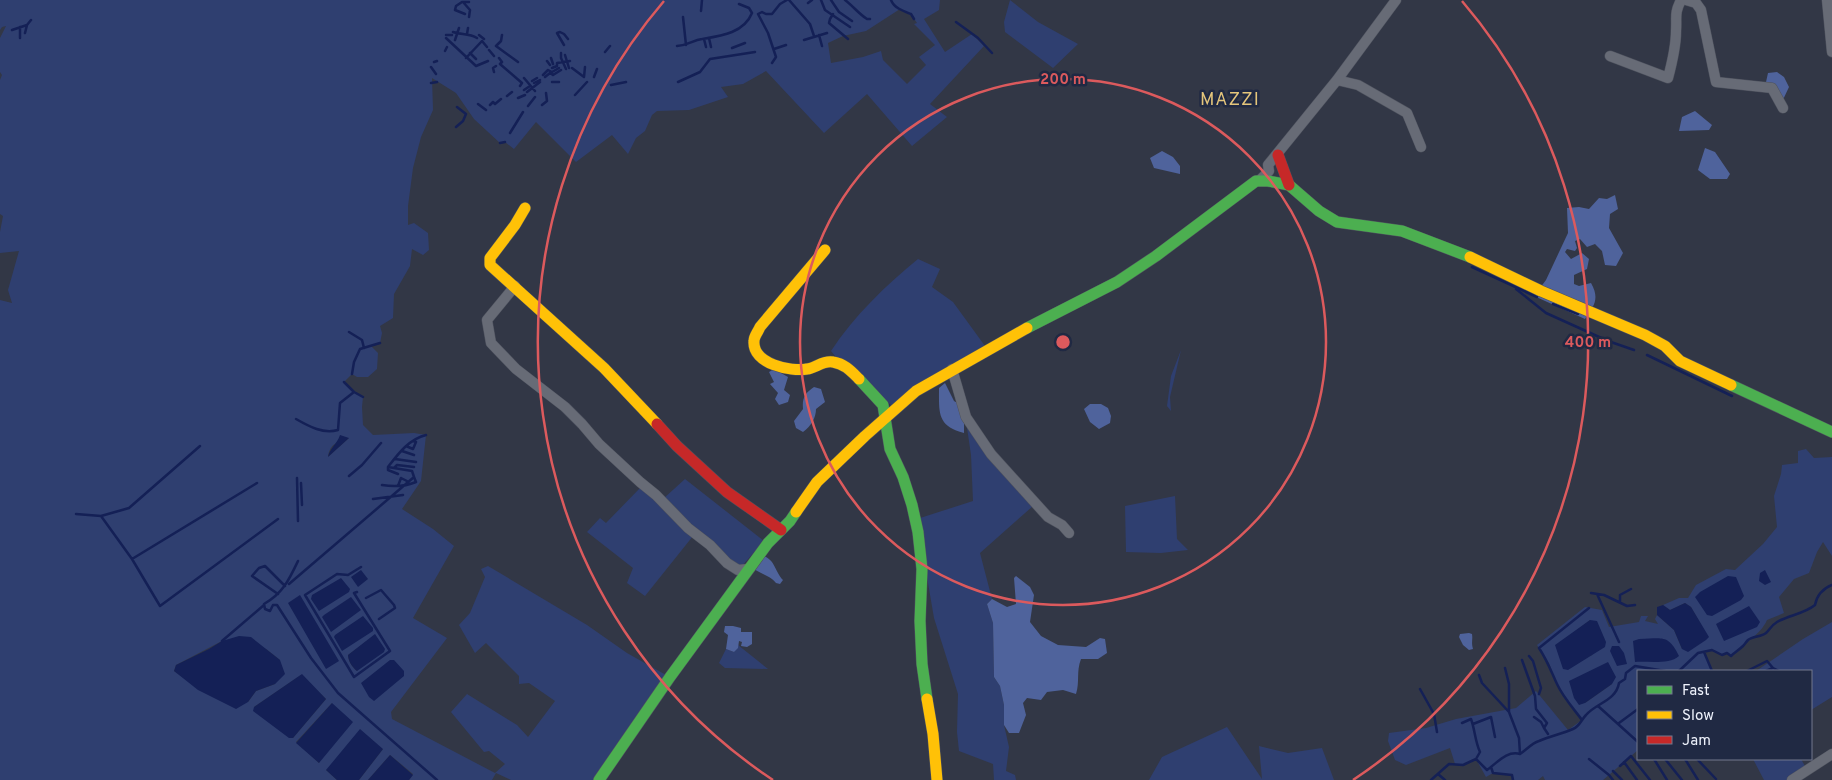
<svg xmlns="http://www.w3.org/2000/svg" width="1832" height="780" font-family="Overpass,sans-serif">
<style>
.green{fill:#2f3f70;fill-rule:evenodd}
.forest{fill:#4f639c}
.water{fill:#142056}
.lines{fill:none;stroke-linecap:round;stroke-linejoin:round}
.stream{stroke:#142056;stroke-width:2.5}
.street-casing{stroke:#4e525e;stroke-width:11}
.fast-casing{stroke:#4e525e;stroke-width:12}
.slow-casing{stroke:#4e525e;stroke-width:12}
.jam-casing{stroke:#4e525e;stroke-width:12}
.street{stroke:#676b76;stroke-width:10}
.fast{stroke:#4caf50;stroke-width:11}
.slow{stroke:#ffc107;stroke-width:11}
.jam{stroke:#c62828;stroke-width:11}
.ring{fill:none;stroke:#dc5a5d;stroke-width:2.5}
.labels{text-anchor:middle;dominant-baseline:central;stroke-width:5;stroke-linejoin:round;paint-order:stroke}
.quarter-label{font-size:18px;letter-spacing:1px;fill:#e4c57b;stroke:#202943}
.centre{fill:#dc5a5d;stroke:#202943;stroke-width:2.5}
.ring-label{font-size:15px;text-anchor:middle;font-weight:bold;fill:#dc5a5d;stroke:#202943;stroke-width:5;stroke-linejoin:round;paint-order:stroke}
</style>
<rect width="100%" height="100%" fill="#323746"/>
<path class="green" d="M0,0H940L939,10L924,19L945,52L972,34L984,46L930,104L947,117L912,146L867,94L824,133L766,71L743,84L721,87L728,97L689,110L657,111L652,115L645,131L636,138L628,154L612,135L576,162L536,122L514,149L505,142L500,143L474,119L456,93L432,78L433,110L421,137L413,168L408,206V225L414,223L428,233L429,250L423,255L412,249L410,266L394,294L393,318L380,326L382,333L380,343L371,346L378,353L377,369L368,377H357L352,374L344,382L354,392L363,397L362,407L363,425L373,435L414,433L426,435L421,481L402,509L433,529L454,546L413,618L447,638L391,712L392,719L495,773L505,764L489,751L484,752L451,712L467,694L517,725L528,737L555,701L529,683L519,684V676L486,643L475,653L459,625L470,613L485,577L481,569L488,566L587,625L627,653L666,675L594,780H511L496,773L492,780H409L413,774L390,755L368,780H359L383,749L326,770L337,780H0V300L12,303L8,290L19,251L0,253V232L3,216L0,214V80L2,75L0,72V38L6,26L2,27L0,30ZM900,9L911,14L917,23L914,24L935,45L919,57L926,65L907,84L883,60L881,51L863,57L831,63L828,43L843,36L866,31ZM349,438L329,456H328C330,444 338,441 349,438ZM375,635L357,671C353,668 348,661 348,655ZM222,641L266,649L280,660L275,684L256,691L248,702L184,678L174,671L176,665ZM301,675L326,699L293,738L254,711V707ZM332,703L319,763L296,742Z
M1010,0L1038,22L1078,44L1053,68L1005,32L1004,22Z
M918,259L940,269L932,287L953,302L985,346L891,405L840,362L831,351C854,316 886,285 918,259Z
M1181,350L1170,397L1171,411L1167,406L1171,376Z
M966,421L1033,506L980,553L992,599L987,604L993,623L994,677L1000,686L1004,705V725L1009,747L1006,771L1015,775L1016,780H994L993,764L959,751L957,732L958,694L934,618L917,519L973,501L971,455Z
M1806,449L1814,458L1832,457V556L1823,542L1817,552L1809,573L1794,579L1779,597L1784,613L1767,620C1760,636 1743,643 1731,656L1727,653L1722,655L1712,650L1704,652L1712,671H1638V750L1603,780H1545L1543,776L1538,780H1514L1512,775L1493,773L1486,777L1476,759L1463,765L1455,764L1450,748L1406,765L1395,760L1388,741L1389,733L1426,728L1456,719L1516,708L1536,691L1568,730L1582,720L1564,696L1556,683L1549,663L1537,645L1585,607L1602,610L1609,627L1639,622L1641,616H1648L1645,621L1658,624L1655,619L1657,615L1674,630L1682,649L1708,637L1691,607L1685,603L1670,610L1663,605L1679,598H1688L1696,585L1726,569L1735,570L1763,544L1777,527L1774,496L1781,474L1782,465L1798,463V451ZM1590,620L1592,656L1577,630ZM1608,663L1612,684L1585,703Z
M685,479L764,541L741,567L728,561L663,499Z
M641,487L693,536L645,596L627,583L633,568L587,532L600,518L606,523Z
M1175,496L1177,539L1188,550L1161,553L1126,552L1125,506Z
M1832,622V697L1811,710V671H1756L1803,639Z
M738,645L768,669L725,668L719,663L726,649L734,652Z
M1227,727L1262,779L1259,746L1288,753L1322,748L1334,780H1149L1162,757Z
M1753,759H1801L1806,768L1787,780H1764Z"/>
<path class="forest" d="M1777,72L1784,77L1789,87L1781,104L1775,101L1766,82L1768,73Z
M1695,111L1712,125L1709,130L1679,131L1682,117Z
M1705,148L1715,152L1730,174L1727,179H1710L1698,170Z
M1162,151L1173,157L1180,166V174L1154,168L1150,158Z
M1615,195L1618,209L1610,214L1609,228L1623,253L1616,266L1605,265L1602,251L1595,244L1587,247L1580,239L1575,241L1577,248L1575,251L1567,249L1565,252L1571,259L1582,253L1589,259L1587,269L1574,275V284L1579,286L1591,283C1600,299 1594,306 1585,319L1534,296L1546,280L1568,233L1567,208L1579,207L1589,209L1599,198L1607,199Z
M774,369L788,377L784,390L790,395L788,402L779,405L775,399L778,393L770,384L774,382L769,372Z
M945,383L954,401L959,404L964,418V433C937,426 939,413 939,388Z
M814,387L821,389L825,402L816,409C816,418 811,426 803,432L796,428L794,421L803,409C802,398 805,393 814,387Z
M1090,404H1101L1108,408L1111,416L1110,423L1099,429L1090,422L1084,409Z
M763,556C775,559 775,572 783,580L780,584L776,583C771,576 760,574 753,568Z
M1016,576L1030,587L1034,595L1030,622L1041,636L1058,645L1086,647L1100,638L1105,639L1107,653L1098,659H1081C1076,672 1080,682 1076,694L1063,690L1047,692L1041,700L1027,698L1023,703L1026,715L1019,733H1009L1004,725V705L1000,686L994,677L993,623L987,604L992,599L1007,607L1016,604L1014,578Z
M725,626H733L741,628V632H752V644L747,647L741,646L742,642L739,641L738,648L734,652L726,649L728,635L724,632Z
M1469,633L1472,634C1473,640 1471,642 1473,649L1469,650L1463,645L1459,637L1460,634Z"/>
<path class="water" d="M340,435L349,438L328,457C330,448 337,444 340,435Z
M361,570L368,579L358,587L351,577Z
M1765,570L1771,582L1765,585L1759,581L1760,573Z
M1728,576L1736,577L1744,596L1741,600L1712,616L1707,615L1695,597L1700,592Z
M341,578L350,589L349,592L319,611L311,599L312,595Z
M300,595L339,661L326,669L288,603Z
M351,597L361,610L331,632L322,617L324,615Z
M1685,603L1691,607L1709,637L1706,640L1688,652L1682,649L1674,630L1657,615V607L1663,605L1670,610Z
M1749,606L1760,622L1757,627L1724,641L1716,624Z
M363,616L373,628V631L342,651L334,637L335,635Z
M1590,620L1597,621L1606,642L1605,647L1568,670L1563,669L1555,645Z
M375,634L385,649L384,652L357,671C353,668 348,661 348,655Z
M239,636L251,637L280,660L285,674L275,684L256,691L248,702L236,709L198,690L174,671L176,665L209,649L222,641Z
M1639,639C1661,639 1668,633 1679,656C1669,665 1648,661 1635,662L1633,641Z
M1612,646H1619L1624,653L1627,664L1617,666L1610,651Z
M390,660H394L404,671V676L374,701L369,697L361,683Z
M1608,662L1616,677L1612,684L1585,703L1579,705L1574,698L1569,681Z
M302,674L326,699L293,738H289L253,711L254,707Z
M332,703L353,722L319,763L296,743Z
M360,729L383,749L359,780H337L326,770Z
M390,755L413,775L409,780H368Z"/>
<g class="lines">
<path class="stream" d="M789,0L810,24L814,36
M821,0L825,10L850,27
M831,0L839,12L852,21
M845,0C853,6 859,14 867,19H870
M891,0C894,8 903,11 911,14L914,19
M463,2L470,10L469,17
M808,3L812,0
M701,11L702,0
M465,14L455,10L456,6L462,2H469
M833,14L830,19L829,23L848,39
M683,17L686,45
M956,22L978,38L992,53
M12,30L27,25L31,20
M453,32C461,35 469,33 477,38
M25,33L27,25
M467,34L468,28
M446,35H452
M479,35L484,39
M502,35L501,41L496,46L518,62
M819,35L822,46
M20,38V27
M446,38L476,66L488,61
M709,38L711,47
M704,39L706,47
M455,40L459,28
M804,40L827,33
M564,45L557,33L560,32L564,34L568,39
M677,46C689,45 693,40 702,39C721,36 744,33 752,13L749,8L739,4
M732,48L745,43
M774,49L786,45
M489,50L494,56
M445,51L447,47
M605,52L610,46
M470,53L476,59
M561,53V58L566,69
M565,55L569,68
M466,58L482,41L487,47
M499,58L502,62L500,64L522,83L520,86
M551,58L553,64
M547,61L550,65
M434,62L437,61
M772,63L776,57L768,33L758,14L762,12L766,14H772L780,4L787,0
M431,67L436,74
M552,68L557,66V63L570,61
M572,68L584,77L585,67
M494,72L493,68L496,66
M543,75L548,70L552,72L559,68
M545,77L550,73L553,75L561,70
M594,77L597,69
M524,78L535,91
M532,81L537,78
M552,82H559
M678,82L700,72L710,59L755,52
M431,83L437,82
M534,83L540,80
M611,85L626,82
M524,90L530,86
M527,92L540,82
M575,95L587,82
M507,96L512,92
M518,98L525,95
M478,104L486,110
M490,105L493,102L495,104L501,99
M542,105L547,101L546,93
M528,106L535,97
M456,127L463,121L466,114L457,107
M510,133L523,112
M500,143L505,142
M1472,267L1537,297
M1516,289L1546,313L1608,341L1634,350
M1553,304L1578,314
M349,332L362,340L364,348
M1647,355L1732,396
M352,374L354,362L360,349L380,343
M344,382L354,392L363,397
M296,419C310,427 323,434 338,430L340,403L354,392
M406,446L413,449L416,442L413,441
M402,451L414,455
M395,459L416,462
M394,468L397,465L414,467
M398,474L388,470V467C398,454 409,439 426,435
M349,476L362,465L381,443
M297,478L298,521
M301,483L302,505
M382,485C394,487 404,487 416,482L414,477
M398,486L401,478L407,481V484
M373,499L403,495
M76,514L101,516L129,508L200,446
M101,516L132,559L257,483
M132,559L160,606L278,519
M298,561C289,580 283,593 264,604L265,609L270,611L273,605H277L311,658L338,693L437,780
M289,584L414,477L412,471L388,467
M357,592L354,593L390,651L354,677L305,595L337,574L348,575L361,567
M1591,593L1604,595L1627,606L1635,605
M278,594L252,576L259,568L265,566L285,586
M1597,594L1619,642
M366,598L381,590L394,605L395,608L379,619
M1620,602V595L1631,589
M222,641L264,605
M1704,652L1712,671
M1529,656L1533,661L1541,688L1539,694
M1522,660L1535,696L1536,709L1547,723L1544,728L1548,734
M1505,668L1509,684V712L1519,738L1520,754
M1679,671L1698,653L1712,650L1722,655L1727,653L1731,656C1735,652 1739,650 1743,646C1745,644 1746,642 1748,640C1753,636 1761,637 1766,633C1770,629 1772,625 1777,622C1789,615 1804,614 1815,605C1817,595 1822,589 1832,585
M1747,671L1767,661L1773,668L1779,671
M1766,671L1773,668
M1479,675L1482,683L1509,712
M1420,689L1434,714L1437,732
M1598,706L1638,742
M1534,717L1541,722L1544,728
M1582,720C1573,708 1563,697 1557,684C1551,671 1547,660 1539,648L1589,608
M1462,723L1471,719C1475,730 1475,741 1480,752L1476,759
M1619,723L1638,709
M1473,724L1491,717L1495,737
M1589,759L1609,775L1613,780
M1654,759L1667,780
M1665,759L1682,780
M1685,759L1698,780
M1697,759L1716,779
M1624,762L1637,780
M1620,766L1631,756L1650,780
M1491,767L1493,773L1512,775L1513,780
M1613,771L1622,780
M1438,774L1445,780
M1431,780L1449,764L1463,765L1476,759L1487,770C1497,763 1507,750 1520,754C1526,750 1532,743 1539,741C1550,736 1562,734 1573,729C1580,726 1581,720 1586,715C1596,703 1616,701 1619,683L1625,679L1626,673L1635,666L1665,671"/>
<g class="street-casing">
<path id="street" d="M1686,0L1696,3L1701,10L1716,82L1772,88L1783,108
M1827,0L1832,52
M1610,56L1668,78C1672,63 1676,47 1676,31C1677,16 1674,14 1681,0
M1337,80L1358,85L1407,113L1421,147
M1260,180L1269,171L1268,165L1337,80L1396,0
M515,286L487,320L491,343L516,369L565,407L582,424L599,444L640,482L656,495L688,528L710,545L727,563L738,570L748,569
M952,369L966,417L991,454L1048,517L1062,525L1069,533
M1792,780L1832,754"/>
</g>
<g class="fast-casing">
<path id="fast" d="M1027,328L1117,282L1156,256L1256,181H1268L1289,185L1319,211L1337,222L1402,231L1470,257
M859,379L883,405L890,449L903,477L912,505L918,532L922,569L920,621L922,664L927,699
M1731,385L1832,432
M599,780L670,677L768,543L790,521L796,512"/>
</g>
<g class="slow-casing">
<path id="slow" d="M525,208L515,225L490,258V265L604,368L657,424
M825,250L760,327C758,332 754,336 754,341C752,364 791,372 807,369C816,368 823,360 833,362C845,364 851,371 859,379
M1470,257L1541,291L1645,335L1665,346L1680,361L1731,385
M796,512L817,482L865,436L916,391L1027,328
M927,699L933,734L937,780"/>
</g>
<g class="jam-casing">
<path id="jam" d="M1278,155L1289,185
M657,424L677,446L727,492L781,530"/>
</g>
<use href="#street" class="street"/>
<use href="#fast" class="fast"/>
<use href="#slow" class="slow"/>
<use href="#jam" class="jam"/>
</g>
<g class="ring">
<circle cx="1063" cy="342" r="263"/>
<path d="M773 780A525 525 0 0 1 664 1M1462 1A525 525 0 0 1 1353 780"/>
</g>
<g class="labels">
<g class="quarter-label">
<text x="1230" y="100">MAZZI</text>
</g>
</g>
<circle cx="1063" cy="342" r="8" class="centre"/>
<g class="ring-label">
<text x="1063" y="84">200 m</text>
<text x="1588" y="347">400 m</text>
</g>
<rect x="1637" y="670" width="175" height="90" fill="#202943" stroke="#72798d"/>
<rect x="1647" y="686" width="25" height="8" fill="#4caf50" stroke="#72798d"/>
<text x="1682" y="695" font-size="15" fill="#eef2fc">Fast</text>
<rect x="1647" y="711" width="25" height="8" fill="#ffc107" stroke="#72798d"/>
<text x="1682" y="720" font-size="15" fill="#eef2fc">Slow</text>
<rect x="1647" y="736" width="25" height="8" fill="#c62828" stroke="#72798d"/>
<text x="1682" y="745" font-size="15" fill="#eef2fc">Jam</text>
</svg>
